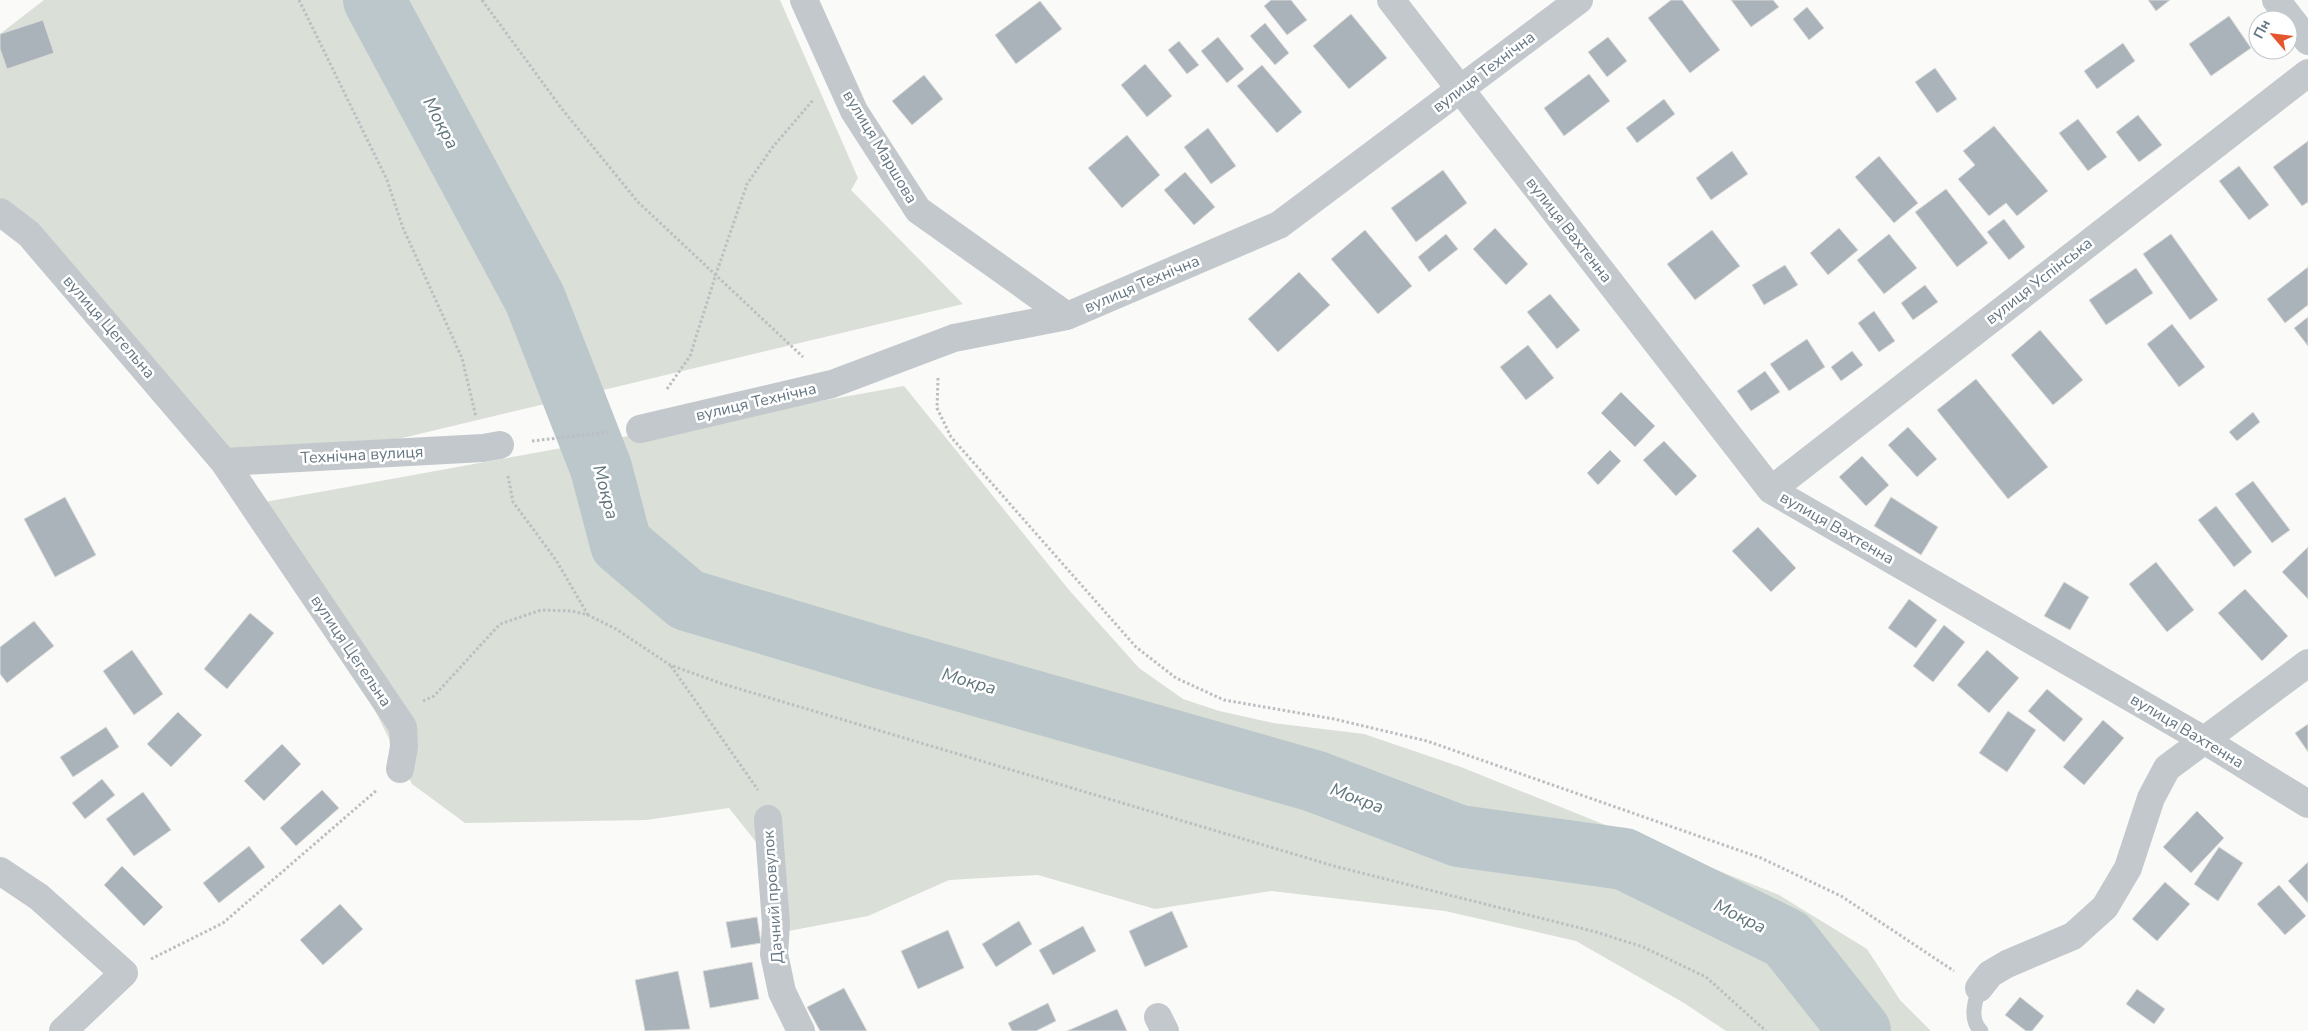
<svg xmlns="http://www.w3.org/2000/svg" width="2308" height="1031" font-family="'Nunito Sans',sans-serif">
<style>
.grass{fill:#dadfd7}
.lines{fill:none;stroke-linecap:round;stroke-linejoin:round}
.river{stroke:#bbc7cb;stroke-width:62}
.building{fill:#aab3b9;stroke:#dcdcda}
.path{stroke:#bbbfc2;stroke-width:3;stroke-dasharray:2.5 2.5;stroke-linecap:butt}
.lane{stroke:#c3c8cc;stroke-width:15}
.street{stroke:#c3c8cc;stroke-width:28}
.labels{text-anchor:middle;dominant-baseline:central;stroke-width:5;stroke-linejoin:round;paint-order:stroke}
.street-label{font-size:16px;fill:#657683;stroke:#fff}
.water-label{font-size:18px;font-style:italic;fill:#60757c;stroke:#fff}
</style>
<rect width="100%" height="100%" fill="#fafaf8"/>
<path class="grass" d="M44,0H780L858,178L851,190L963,304L244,476L0,197V34Z
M904,386L1069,590L1139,668L1183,699L1219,711L1273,723L1364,734L1461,767L1779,895L1867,949L1900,1000L1931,1031H1726L1684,1003L1576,941L1445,911L1271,891L1155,909L1038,875L949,880L868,916L783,932L760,847L729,808L646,820L465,823L412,784L294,550L259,503Z"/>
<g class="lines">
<path class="river" d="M374,0L535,299L601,468L621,544L687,600L878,657L1314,781L1459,836L1624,859L1787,939L1860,1031"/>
</g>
<path class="building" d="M1271,0H1291L1307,20L1287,35L1264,6Z
M1671,0H1682L1720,50L1690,73L1648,18Z
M1731,0H1773L1779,7L1751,27Z
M2148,0H2170L2156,11Z
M1040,1L1062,29L1016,64L995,35Z
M1807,7L1824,28L1809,40L1793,19Z
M1351,14L1387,58L1349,89L1313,46Z
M2229,16L2251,48L2211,76L2189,44Z
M43,20L54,53L7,69L0,49V34Z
M1265,23L1289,53L1275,65L1250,36Z
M1218,37L1244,69L1227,83L1201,51Z
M1608,37L1627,61L1607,77L1588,52Z
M1179,41L1199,65L1187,74L1168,50Z
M2123,43L2135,61L2097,89L2084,71Z
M1145,64L1172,96L1147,117L1121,85Z
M1262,65L1302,112L1277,133L1237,86Z
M1935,68L1957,99L1937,113L1915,82Z
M1589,74L1610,101L1564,136L1544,108Z
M924,75L943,99L912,125L892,101Z
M1664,99L1675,114L1637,143L1626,128Z
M2138,115L2162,145L2139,162L2116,132Z
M2078,119L2107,157L2088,171L2059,133Z
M1994,126L2048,191L2017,216L2006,203L1989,216L1958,179L1975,165L1963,151Z
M1208,128L1236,166L1211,184L1184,147Z
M1127,135L1160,175L1122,208L1088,168Z
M2308,141V202L2302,206L2273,167Z
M1732,151L1748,174L1711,200L1696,178Z
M1879,156L1918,203L1894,223L1855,177Z
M2239,166L2269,205L2249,220L2219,181Z
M1443,170L1467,203L1416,242L1391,208Z
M1185,172L1215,207L1194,225L1164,190Z
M1946,189L1988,243L1957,267L1915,212Z
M2004,219L2025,247L2009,260L1987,232Z
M1495,228L1528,264L1506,285L1473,249Z
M1839,228L1858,250L1828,275L1810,253Z
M1365,230L1412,286L1378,314L1331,259Z
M1712,230L1740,266L1695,300L1667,264Z
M1446,234L1458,249L1429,272L1418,257Z
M1889,234L1917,268L1884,294L1857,260Z
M2171,234L2218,300L2190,320L2143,254Z
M1785,265L1798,285L1764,305L1752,285Z
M2308,267V305L2285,323L2267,299Z
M2136,268L2153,293L2106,325L2089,300Z
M1299,272L1330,305L1278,352L1248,319Z
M1925,285L1938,302L1913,320L1901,303Z
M1550,294L1580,330L1557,349L1527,312Z
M1874,311L1895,341L1879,352L1858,323Z
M2308,317V346L2294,328Z
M2172,324L2205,367L2179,387L2147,344Z
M2040,330L2083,380L2053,405L2011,355Z
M1807,339L1825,367L1789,391L1770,364Z
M1528,345L1554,378L1526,400L1500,367Z
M1852,351L1863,365L1841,381L1831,367Z
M1765,371L1780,392L1751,411L1737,391Z
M1976,379L2048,467L2008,499L1937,410Z
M1621,392L1655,426L1635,447L1601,413Z
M2253,412L2260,422L2237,441L2229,432Z
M1908,427L1937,459L1917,477L1888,445Z
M1664,441L1697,476L1676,496L1643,460Z
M1610,450L1621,461L1598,485L1587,473Z
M1862,456L1889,485L1866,506L1839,477Z
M2253,481L2290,530L2272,543L2235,494Z
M65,497L96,555L55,577L24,519Z
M1891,497L1938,527L1921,555L1874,526Z
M2216,506L2252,552L2234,567L2198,520Z
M1758,527L1796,568L1771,592L1732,551Z
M2308,547V599L2282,572Z
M2156,562L2194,610L2167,632L2129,584Z
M2064,582L2089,597L2070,630L2044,616Z
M2245,589L2288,636L2262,661L2218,613Z
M1909,599L1937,620L1916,648L1888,628Z
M250,613L274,633L227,689L204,669Z
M34,621L54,646L7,683L0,674V647Z
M1944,625L1965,642L1933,682L1913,666Z
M132,650L163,694L134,715L103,671Z
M1987,650L2019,678L1989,713L1957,685Z
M2047,689L2083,719L2064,742L2028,711Z
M2008,711L2036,730L2007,772L1979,753Z
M178,712L202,735L171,767L147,744Z
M2103,720L2124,738L2084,785L2063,767Z
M2308,724V752L2295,733Z
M106,727L119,747L73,777L60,757Z
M282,744L301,764L264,801L244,781Z
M102,779L115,795L85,819L72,803Z
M322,790L339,808L296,846L280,828Z
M143,792L171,830L134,856L106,819Z
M2197,811L2224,838L2191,873L2163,847Z
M249,846L265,867L219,903L203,883Z
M2219,847L2243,863L2218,901L2194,884Z
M2308,862V903L2288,881Z
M122,866L163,907L144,926L104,885Z
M2165,882L2190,904L2157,941L2132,919Z
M2279,885L2306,916L2285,935L2257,904Z
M340,904L363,929L323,965L300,940Z
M1172,911L1188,947L1145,967L1129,931Z
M757,917L761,943L731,948L726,922Z
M1019,921L1032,944L996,967L982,944Z
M1083,926L1096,951L1053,975L1039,950Z
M948,930L964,968L918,989L901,951Z
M752,962L759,999L710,1008L703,971Z
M678,971L690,1029L645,1031L635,980Z
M844,988L867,1031H820L807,1007Z
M2137,989L2165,1009L2154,1024L2126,1004Z
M2020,997L2044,1016L2032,1031H2026L2005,1015Z
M1048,1003L1056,1021L1036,1031H1012L1008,1023Z
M1117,1009L1127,1031H1067Z"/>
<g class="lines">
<path class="path" d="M299,0L387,180L403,228L462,358L476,417
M482,0L562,109L638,202L803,357
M938,378L937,408L951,437L1136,647L1176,678L1224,700L1334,719L1427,741L1761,858L1841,896L1954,971
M667,389L690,356L716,274L747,184L772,148L813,100
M532,441L610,432
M508,476L513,502L556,560L588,615
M671,666L758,790
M423,701L434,696L500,624L541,610L572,611L588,615L616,629L670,665L723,684L1334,866L1596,932L1643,947L1706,977L1766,1031
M151,959L223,923L377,790"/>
<path class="lane" d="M1979,988C1975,1002 1969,1019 1981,1031"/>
<path class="street" d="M804,0L854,111L918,210L1067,316
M1391,0L1771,490L2204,740L2308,804
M2276,0L2308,41
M0,212L29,234L224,462L403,727L404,747L400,769
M640,429L832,384L954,338L1067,316L1279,225L1579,0
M224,462L483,448L500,445
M1771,490L2308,73
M768,819L776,924L774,954L782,992L801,1031
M0,871L39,897L124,973L63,1031
M1979,988L1990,974L2007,964L2073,936L2105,907L2128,868L2151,798L2167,768L2308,663
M1158,1017L1165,1031"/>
</g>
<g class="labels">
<g class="street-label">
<text transform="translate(1484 72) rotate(-37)">вулиця Технічна</text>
<text transform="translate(880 147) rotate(59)">вулиця Маршова</text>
<text transform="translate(1569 230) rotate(52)">вулиця Вахтенна</text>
<text transform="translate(2039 281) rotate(-38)">вулиця Успінська</text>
<text transform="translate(1142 284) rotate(-23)">вулиця Технічна</text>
<text transform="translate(109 327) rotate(49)">вулиця Цегельна</text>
<text transform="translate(756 402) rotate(-13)">вулиця Технічна</text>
<text transform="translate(362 455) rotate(-3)">Технічна вулиця</text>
<text transform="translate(1837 528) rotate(30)">вулиця Вахтенна</text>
<text transform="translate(351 651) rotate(56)">вулиця Цегельна</text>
<text transform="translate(2187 731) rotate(31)">вулиця Вахтенна</text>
<text transform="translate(773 897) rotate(-94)">Дачний провулок</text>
</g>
<g class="water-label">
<text transform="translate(441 123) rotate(62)">Мокра</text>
<text transform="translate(606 492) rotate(75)">Мокра</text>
<text transform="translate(969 681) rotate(16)">Мокра</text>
<text transform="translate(1357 798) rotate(21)">Мокра</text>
<text transform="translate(1740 916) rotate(26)">Мокра</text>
</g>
</g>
<g transform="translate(2273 35) rotate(298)"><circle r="24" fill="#ffffff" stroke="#c1c8cd"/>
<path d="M0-4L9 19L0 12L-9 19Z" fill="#e4572e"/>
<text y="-8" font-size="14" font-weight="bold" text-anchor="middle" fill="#657683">Пн</text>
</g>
</svg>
